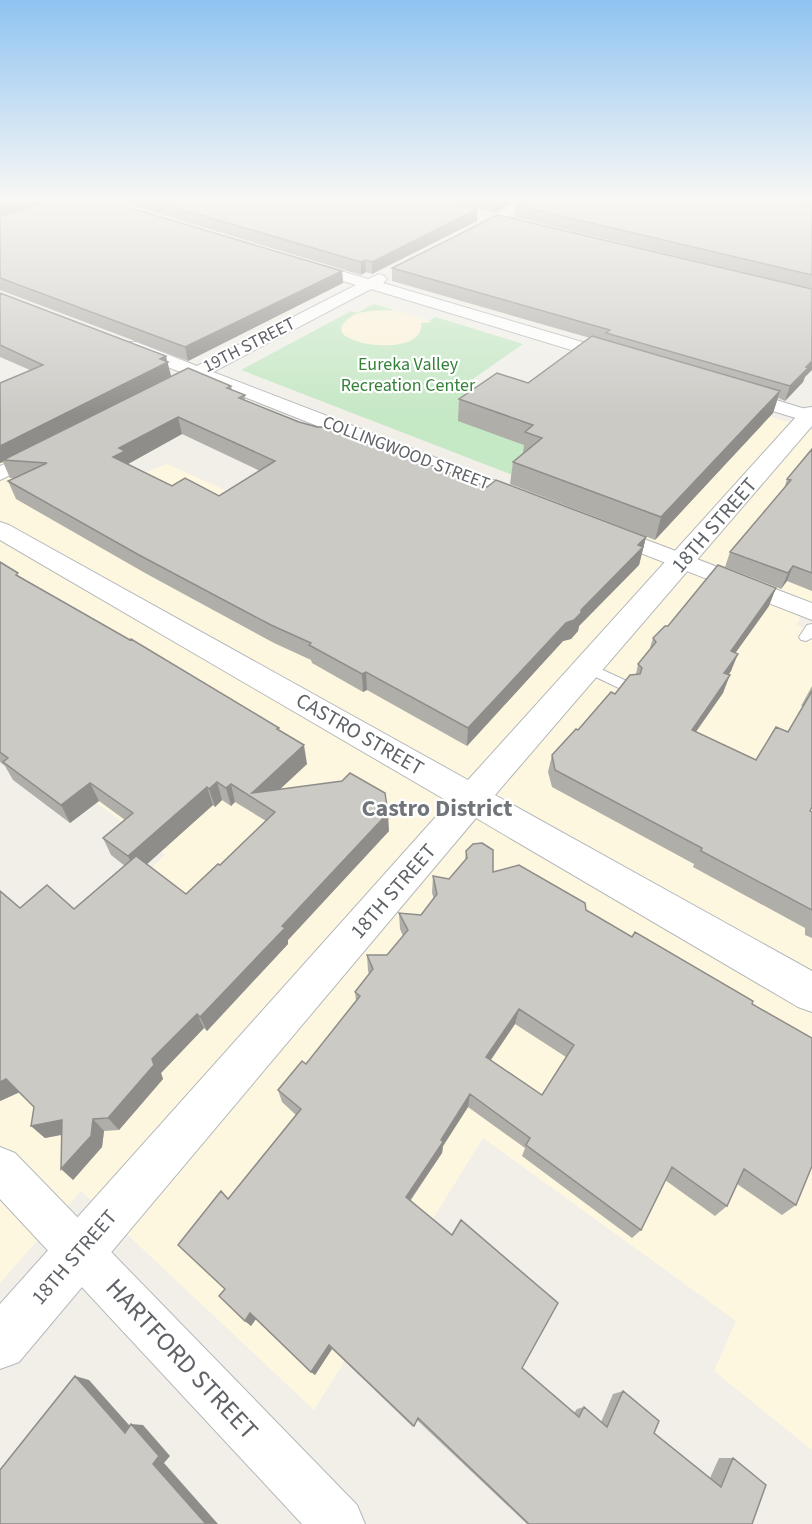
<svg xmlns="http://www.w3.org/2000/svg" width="812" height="1524" font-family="'Source Sans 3',sans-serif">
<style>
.commercial{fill:#fef7e0}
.green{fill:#c5e8c5}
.sand{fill:#fbf3d9}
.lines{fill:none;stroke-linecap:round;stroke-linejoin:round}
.service-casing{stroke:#b5b8bc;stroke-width:2}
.minor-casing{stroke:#b5b8bc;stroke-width:2}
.tertiary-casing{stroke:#b5b8bc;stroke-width:2}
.service{fill:#fff;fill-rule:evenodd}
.minor{fill:#fff;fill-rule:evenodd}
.tertiary{fill:#fff;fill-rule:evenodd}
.wall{fill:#afaea9;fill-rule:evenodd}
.shaded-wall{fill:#8f8d8a}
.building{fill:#cccac5;stroke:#8f8d8a;stroke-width:1.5;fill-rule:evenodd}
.labels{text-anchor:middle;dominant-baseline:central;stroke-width:4.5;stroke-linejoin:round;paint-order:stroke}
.far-street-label{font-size:18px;fill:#5f6368;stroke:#fff}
.far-park-label{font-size:18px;fill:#348238;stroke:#fff}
.street-label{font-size:21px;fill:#5f6368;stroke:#fff}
.quarter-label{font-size:24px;font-weight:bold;fill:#70757a;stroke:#fff}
.near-street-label{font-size:26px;fill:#5f6368;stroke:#fff}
</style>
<rect width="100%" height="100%" fill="#f1efe8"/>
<path class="commercial" d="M706,396L812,430V601L796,625L812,631V690L793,725L812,734V1450L714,1371L736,1321L483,1138L314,1410L81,1191L0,1283V1056L34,979L165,855L0,728V429L120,483L167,464L479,605Z"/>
<path class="green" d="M374,304L428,321L436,317L523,344L466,384L529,406L585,503L241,370L351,311L357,313Z"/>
<path class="sand" d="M394,310L433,322L421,323C426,353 356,349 342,333L341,327C353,308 374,311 394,310Z"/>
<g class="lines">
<g class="service-casing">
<path id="service" d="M812,624V638L806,641L801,640L799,637L807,625Z
M588,663L633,684L635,687L633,690H623L583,671L581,668L583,665Z"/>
</g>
<g class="minor-casing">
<path id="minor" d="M521,201H537L472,237L467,238L460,234Z
M303,260L368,279L379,274L384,276L387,279L383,283L623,354L626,358L623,362H611L371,289L213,372L535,496L538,501L535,506L527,508L519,506L199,379L187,384L181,382L178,378L183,373L124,350L121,346L124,342H136L197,366L356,285L298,267L296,264L298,261Z
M737,388L812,411V423L730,398L728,394L730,390Z
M43,446L50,448L53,452L50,456L0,480V466Z
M605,524L812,603V620L597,536L594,531L597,526Z
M0,1147L15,1153L357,1505L365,1524H302L0,1199Z"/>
</g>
<g class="tertiary-casing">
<path id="tertiary" d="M812,407V426L495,795L812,971V1012L798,1007L476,818L19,1362L0,1369V1304L449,802L0,540V522L9,525L468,780L804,408Z"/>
</g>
<use href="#service" class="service"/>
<use href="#minor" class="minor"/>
<use href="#tertiary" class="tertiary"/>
</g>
<path class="wall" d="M0,201L342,271L343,283L188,361L0,290Z
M116,201H443L477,221L372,274L366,272L361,275Z
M447,201H516L494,213Z
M786,201H812V207Z
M515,205L812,207V289L514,217Z
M392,268L805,377L803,382L785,401L778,398L773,413L655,540L510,484L513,462L523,453L524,445L458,421L459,399L528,383L590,338L392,281Z
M0,293L167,362L171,376L231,386L232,390L245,395V400L299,422L487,487L646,537L639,565L579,626L578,631L571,639L563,641L467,746L367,690L363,692L312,663L311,660L274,643L145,573L16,499L8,481L15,478H10L3,462L0,463L30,370L0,357ZM182,434L260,471L219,496L172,486L128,465V464Z
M812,449V591L787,581L781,589L725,567L730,552L784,489L787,479Z
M0,562L19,576L279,731L307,764L279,790L389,831L288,940V944L207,1031L204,1028L161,1073L163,1079L119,1130L104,1131L102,1147L73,1180L62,1135L45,1138L31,1126L34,1107L20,1092L0,1101V891L20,908L74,909L125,866L111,855L103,838L125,820L99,801L70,823L13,780L5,766L0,762ZM222,800L231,806L235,802L266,821L220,865L186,894L147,864L213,805L215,807Z
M769,606L735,653L731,671L728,675L723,693L696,732L756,760L788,732L803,706H801L812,686V807L810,811L812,812V938L805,935V928L693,867L694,864L552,787L548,772L552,755L636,674L638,664L649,651L653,638L668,626Z
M466,851L493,872L586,910L632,937L752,1004L796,1205L782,1215L737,1184L727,1206L715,1216L665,1180L641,1230L632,1238L522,1156L525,1148L468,1107L443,1146L442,1153L411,1200L522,1368L574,1413L577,1409L584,1407L601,1422L613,1394L623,1391L654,1433L710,1478L719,1458H733L752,1524H527L417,1420L413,1427L332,1349L315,1375L256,1319L251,1326L245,1321L225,1289L228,1199L296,1115L282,1102L278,1090L306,1064L356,1001L355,992L369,974L368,971L367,955H387L403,936L400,929L399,913L421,915L434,899L432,893L433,876L449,879L465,860ZM515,1024L566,1057L542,1095L491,1060Z"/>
<path class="shaded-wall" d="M11,201H49L0,218V205Z
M495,201H516L494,213Z
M477,209V221L372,274V262Z
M365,260L366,272L361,275V262Z
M342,271L343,283L188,361L185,347Z
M166,356L171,376L3,460V462L0,463V446Z
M812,361V370L805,377L803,382L785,401L790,386Z
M780,391L773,413L655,540L661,517Z
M178,417L182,434L128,464L129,469L113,457L119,448Z
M646,537L639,565L579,626L578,631L571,639L563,641L467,746L468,728L566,623L581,610Z
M793,566L787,581L781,589L788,573Z
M776,588L769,606L724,669L731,651Z
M738,654L731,671L717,690L724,673Z
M366,672L367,690L363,692L362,674Z
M730,675L723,693L685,747L692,730Z
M304,745L307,764L263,805L252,793Z
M217,782L222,800L215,807L209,789Z
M90,783L99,801L70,823L61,805Z
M231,784L235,802L231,806L226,788Z
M207,787L213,805L136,874L128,856Z
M388,813L389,831L288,940V944L207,1031L200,1017L282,926Z
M519,1009L515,1024L483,1071L486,1057Z
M197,1014L204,1028L161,1073L163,1079L119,1130L108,1118L152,1059Z
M6,1079L20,1092L0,1101V1082Z
M470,1094L468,1107L443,1146L442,1153L406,1206V1197L441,1140Z
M93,1119L104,1131L102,1147L73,1180L61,1169Z
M62,1120L74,1132L45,1138L31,1126Z
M250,1313L256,1319L251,1326L245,1321Z
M329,1345L332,1349L315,1375L311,1372Z
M75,1376L89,1380L137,1434L125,1433Z
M131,1424L143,1425L170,1456L164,1463L218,1524H206L153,1464Z"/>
<path class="building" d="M0,201H11L0,205Z
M50,201H107L342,271L185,347L0,278V216Z
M153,201H443L477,209L372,262L365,260L361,262Z
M522,201H784L812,207V275L515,205Z
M498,215L812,289V361L806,367L808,368L790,386L606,333L610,330L392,268Z
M0,293L166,356L160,359L168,362L0,446V383L43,365L0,345Z
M592,336L780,391L661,517L513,462L542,438L525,432L533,425L459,399L497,373L528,383Z
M188,368L231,386L227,388L245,395L239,398L299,422L317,427H331L487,487L496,480L646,537L638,545L643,547L581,610V613L574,620L566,623L468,728L366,672L362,674L309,645L311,643L271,625L139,555L8,481L47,463L3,460ZM178,417L275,461L219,496L185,478L172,486L113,457L125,451L119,448Z
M812,449V573L793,566L788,573L730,552L791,480L787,479Z
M0,562L18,573L16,575L130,640L131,639L279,728L277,729L304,745L252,793L342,781L350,773L385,793L388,813L282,926L285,928L200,1017L197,1014L152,1059L154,1065L108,1118L93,1119L91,1136L61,1169L62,1120L31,1126L34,1107L6,1079L0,1082V891L20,908L47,885L74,909L136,856L186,894L218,864L220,865L275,812L231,784L226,788L217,782L209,789L207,787L128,856L103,838L133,813L90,783L61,805L3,762L8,758L0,752Z
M718,565L776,588L731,651L738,654L724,673L730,675L692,730L756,760L776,727L788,732L812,691V807L810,811L812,812V910L701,851L702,848L555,770L552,755L576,729L578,730L611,692L615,694L630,675L640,674L642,668L638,664L656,642L653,638L665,626H668Z
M482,843L493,850V872L519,865L585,903L586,910L632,937L635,932L753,1001L752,1004L812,1038V1166L796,1205L744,1169L727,1206L672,1167L641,1230L526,1145L530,1138L470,1094L441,1140L443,1142L406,1197L452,1235L461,1220L558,1303L522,1368L579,1417L584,1407L607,1427L623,1391L659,1421L654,1433L721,1487L733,1458L766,1485L752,1524H529L418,1418L414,1426L329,1345L311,1372L250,1313L245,1321L219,1296L225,1289L178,1245L221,1191L228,1199L301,1109L278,1090L302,1061L306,1064L360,996L355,992L373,969L367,955H387L408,930L399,913L421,915L437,894L433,876L449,879L467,858L466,851L473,844ZM519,1009L574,1045L542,1095L486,1057Z
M75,1376L125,1433L131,1424L159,1456L153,1464L206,1524H0V1470Z"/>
<linearGradient id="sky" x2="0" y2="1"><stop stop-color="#8fc3f1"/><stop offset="0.48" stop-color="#f9f8f5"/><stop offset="1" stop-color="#f9f8f5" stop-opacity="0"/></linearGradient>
<rect width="812" height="415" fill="url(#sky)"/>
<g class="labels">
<g class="far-street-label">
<text transform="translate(249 345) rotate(-27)">19TH STREET</text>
<text transform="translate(406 453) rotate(21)">COLLINGWOOD STREET</text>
</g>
<g class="far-park-label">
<text x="408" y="364">Eureka Valley<tspan x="408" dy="21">Recreation Center</tspan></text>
</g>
<g class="street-label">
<text transform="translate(714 525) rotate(-49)">18TH STREET</text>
<text transform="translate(360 734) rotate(30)">CASTRO STREET</text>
<text transform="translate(393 891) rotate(-49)">18TH STREET</text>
<text transform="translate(74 1257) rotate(-49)">18TH STREET</text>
</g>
<g class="quarter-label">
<text x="437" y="808">Castro District</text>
</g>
<g class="near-street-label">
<text transform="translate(182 1359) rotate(47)">HARTFORD STREET</text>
</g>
</g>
</svg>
